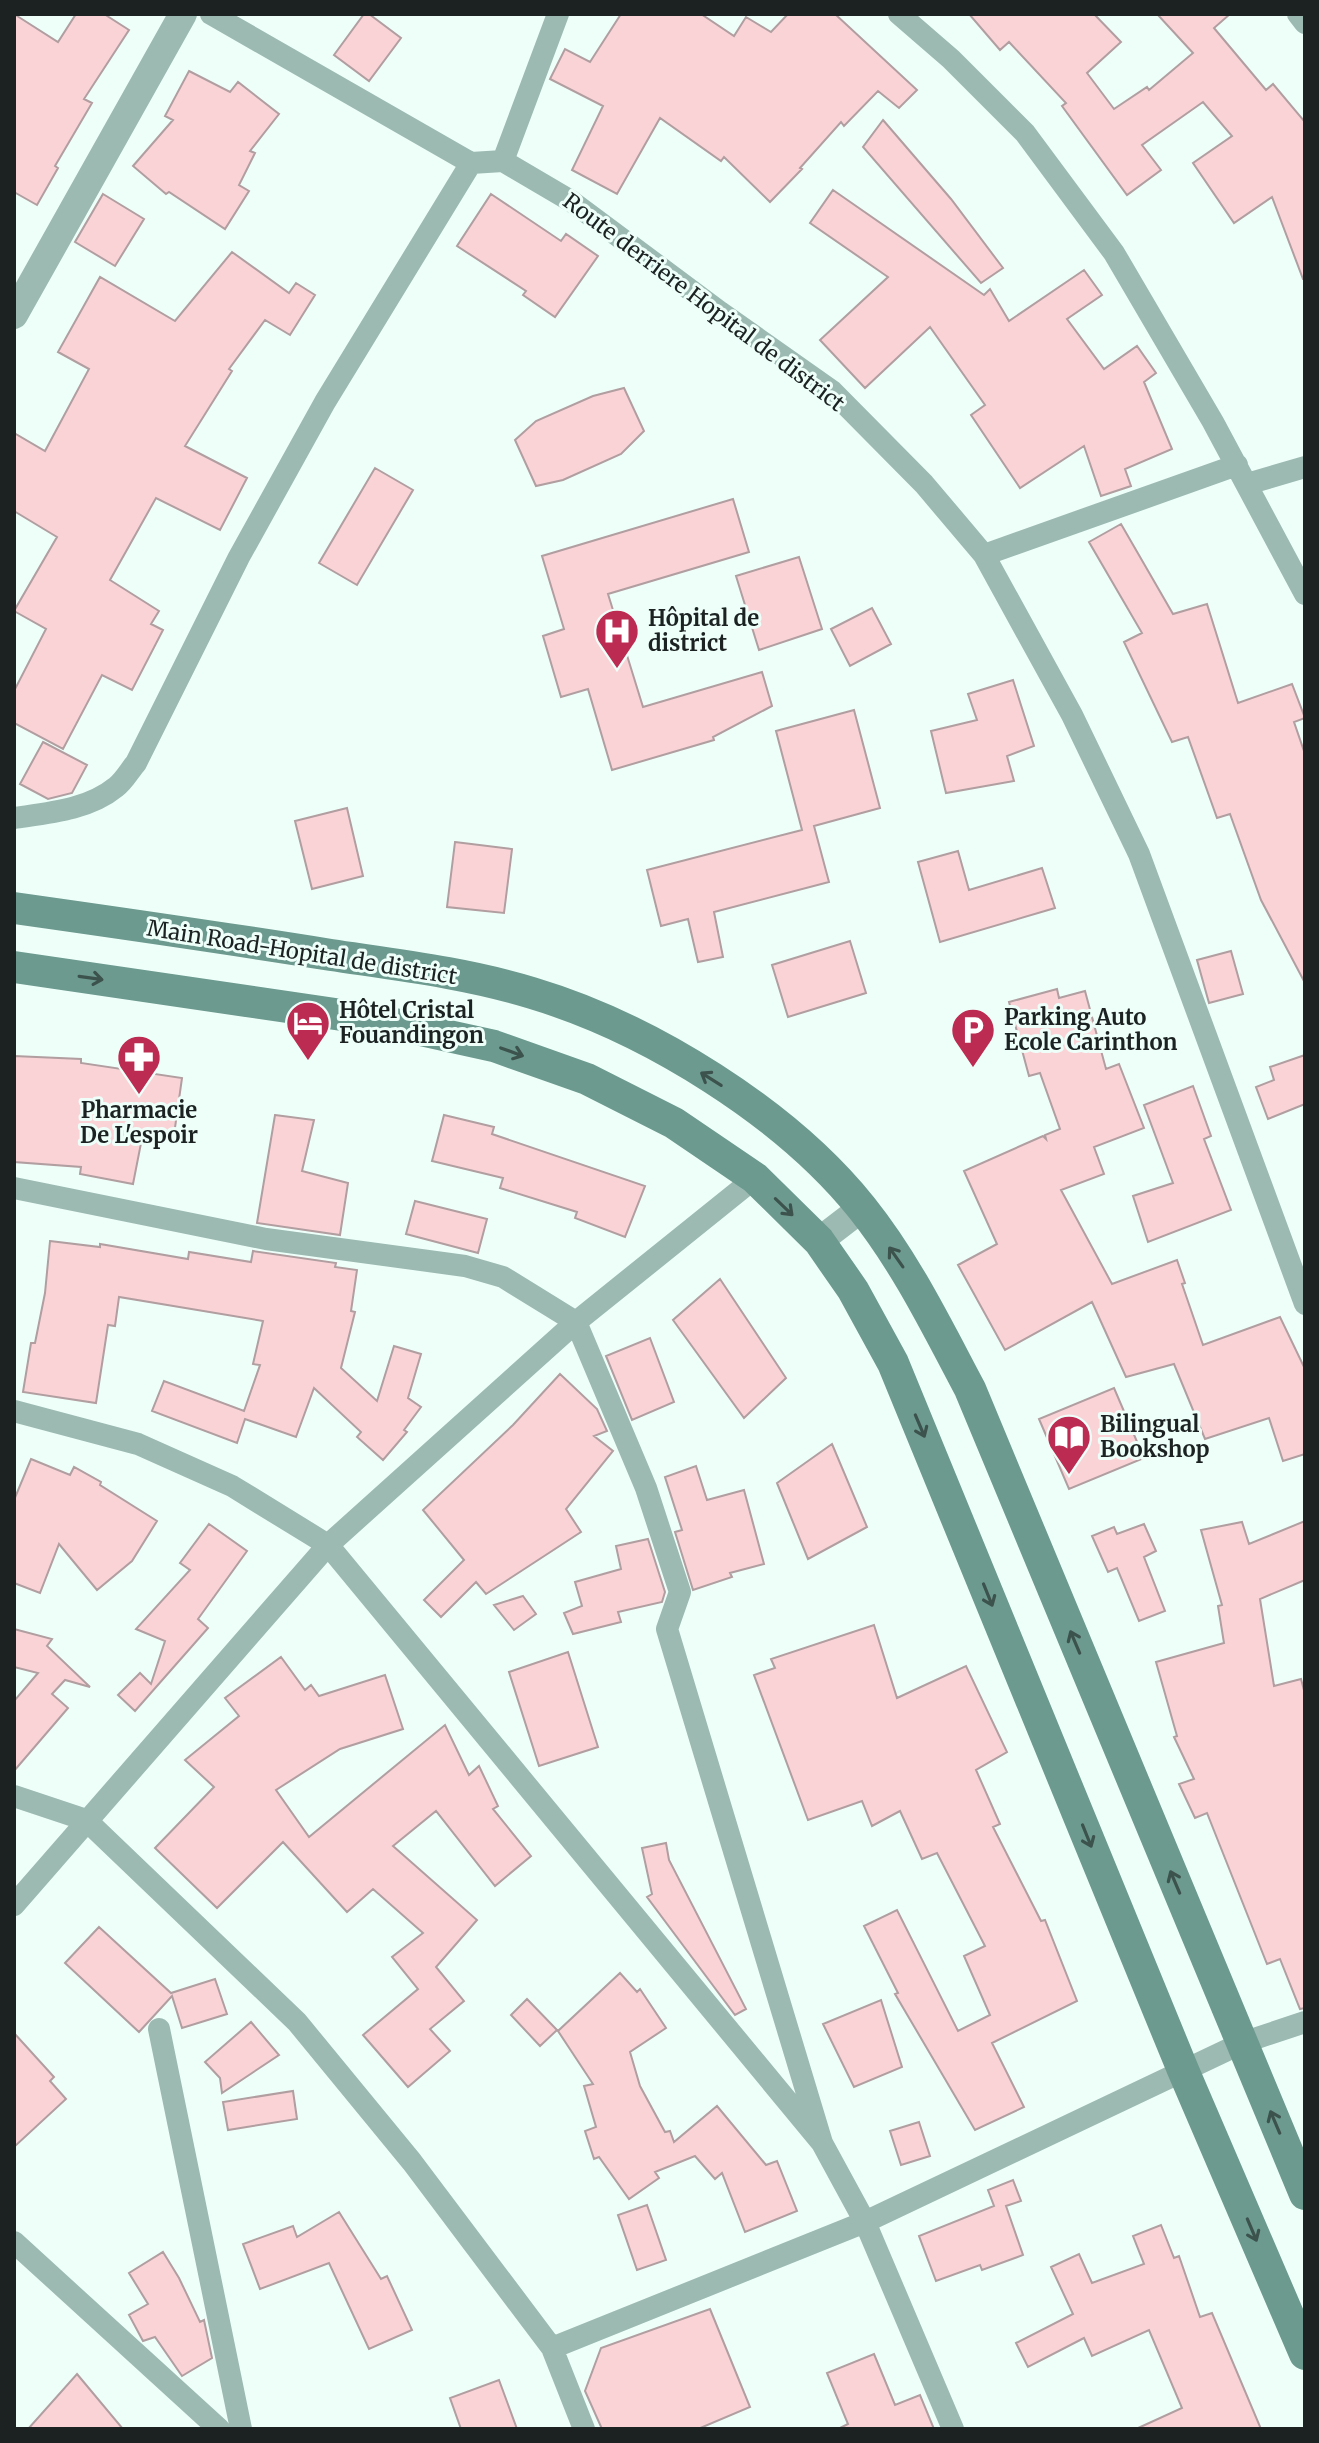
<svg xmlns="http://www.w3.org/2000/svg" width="1319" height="2443" font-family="Merriweather,serif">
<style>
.building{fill:#fad3d7;stroke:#b19ea0;stroke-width:2}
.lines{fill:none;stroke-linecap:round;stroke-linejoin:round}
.minor{stroke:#9cbab2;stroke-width:22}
.tertiary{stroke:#9cbab2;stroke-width:28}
.secondary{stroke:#6d9a8f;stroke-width:32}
.oneway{stroke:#3c524d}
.labels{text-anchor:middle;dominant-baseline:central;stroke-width:6;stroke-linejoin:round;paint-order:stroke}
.street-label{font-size:22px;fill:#1b2221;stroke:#eefffa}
.poi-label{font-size:22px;font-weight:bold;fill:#1b2221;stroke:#eefffa;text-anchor:start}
</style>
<rect width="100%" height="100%" fill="#eefffa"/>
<path class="building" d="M14,14L58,42L76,14H104L129,30L84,99L92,103L55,166L58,168L37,205L14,192Z
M364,14H369L401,38L369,81L334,55Z
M621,14H701L734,36L746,17L771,32L788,14H835L917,90L899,108L878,91L844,126L841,122L800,168L802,169L770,202L724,157L721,161L660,118L617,194L572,170L603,106L550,79L565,49L590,62Z
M969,14H1094L1121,42L1087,73L1114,109L1147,87L1149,90L1193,53L1157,14H1230L1214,28L1266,90L1273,84L1305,122V279H1303L1272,197L1234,223L1193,163L1232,136L1203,102L1142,145L1161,170L1127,195L1062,106L1066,103L1009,42L1000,50Z
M189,71L230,92L238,82L279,114L250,151L255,153L239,185L249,191L225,229L169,192L166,194L133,166L173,120L165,116Z
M883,120L951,199L1003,268L981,283L863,147Z
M833,190L984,295L990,289L1009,321L1084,270L1102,295L1067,319L1104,369L1137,346L1156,373L1144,382L1172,449L1125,469L1131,486L1101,496L1084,446L1020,488L971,415L985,405L930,327L865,388L820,340L888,277L810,223Z
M103,194L144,219L115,266L75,242Z
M491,194L561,241L566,234L598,256L555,317L523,295L526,291L457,246Z
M232,252L289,293L296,283L315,295L290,335L265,320L229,369L232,371L185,446L247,478L220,530L156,498L110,580L159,611L151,624L163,630L132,690L102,675L63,749L14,723V691L46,629L14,611L57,537L14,511V433L45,451L89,369L58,352L100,277L175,321Z
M624,388L644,431L621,454L563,480L536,486L515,440L536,421L593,396Z
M375,468L413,490L357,585L319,563Z
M733,499L749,552L608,594L643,707L762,672L772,706L713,737L714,740L612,770L588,689L561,697L543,636L564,629L542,556Z
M1121,524L1173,614L1207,604L1238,703L1292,684L1305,718L1294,722L1305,754V983L1261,900L1230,814L1217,818L1188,737L1172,742L1124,642L1142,633L1089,542Z
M799,557L822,629L759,650L736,576Z
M872,608L891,644L850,666L831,629Z
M1013,680L1034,746L1007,756L1014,781L946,793L931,731L977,720L968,694Z
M854,710L880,808L814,826L829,882L714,912L723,957L698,962L688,919L661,926L647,870L802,830L776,731Z
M43,742L87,765L72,793L48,799L20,784Z
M347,808L363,876L312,889L295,821Z
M455,842L512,849L504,913L447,907Z
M958,851L969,890L1042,868L1055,908L940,942L918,862Z
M850,941L866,993L788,1017L772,965Z
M1231,951L1243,994L1209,1003L1197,960Z
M1057,989L1059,998L1085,991L1106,1069L1119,1064L1144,1128L1094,1147L1104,1174L1061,1190L1112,1284L1177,1260L1185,1283L1182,1284L1203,1345L1280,1317L1305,1369V1454L1283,1461L1269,1418L1205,1439L1174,1364L1126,1377L1092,1302L1005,1350L958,1265L997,1244L964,1171L1043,1136L1046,1139L1045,1135L1060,1129L1040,1073L1029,1076L1009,1002Z
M1305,1055V1104L1268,1119L1256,1087L1274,1080L1270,1067Z
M14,1056L81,1059V1063L182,1078L173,1142L142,1138L133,1184L80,1174L81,1167L14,1162Z
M1193,1086L1211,1136L1204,1139L1231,1210L1148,1242L1133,1196L1173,1183L1144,1105Z
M275,1115L314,1120L302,1171L348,1183L340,1235L257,1223Z
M444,1115L494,1127L492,1134L645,1186L625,1237L575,1218L577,1212L500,1188L503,1178L432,1161Z
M415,1201L487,1219L478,1253L406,1234Z
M50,1241L100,1247V1244L188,1259L189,1252L251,1262L253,1251L336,1263L335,1267L357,1270L351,1311L355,1312L341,1368L377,1401L394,1346L421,1354L408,1398L421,1407L404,1430L407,1432L383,1460L357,1437L361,1432L314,1388L296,1437L245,1419L237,1443L152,1411L164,1381L244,1411L260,1365L253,1364L263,1321L119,1297L115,1326L108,1325L96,1403L23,1392L31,1343H35L45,1293Z
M720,1279L786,1378L744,1418L673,1320Z
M650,1338L674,1402L632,1420L606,1356Z
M560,1374L597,1409L607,1431L594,1436L613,1451L566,1509L581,1532L486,1594L476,1582L441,1617L424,1600L464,1560L423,1510L513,1425Z
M1114,1388L1144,1458L1069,1489L1039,1419Z
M832,1444L867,1527L808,1559L777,1483Z
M31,1459L70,1475L74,1467L101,1482L100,1485L157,1521L132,1561L97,1590L59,1544L40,1593L14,1583V1500Z
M696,1466L707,1500L744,1490L764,1564L730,1573L732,1577L693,1590L675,1532L682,1530L665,1477Z
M1305,1521V1580L1260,1599L1274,1686L1301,1679L1305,1694V2008L1300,2009L1280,1959L1267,1964L1207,1813L1195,1818L1179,1784L1194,1779L1174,1737L1177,1736L1156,1662L1224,1643L1218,1606L1222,1605L1201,1530L1242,1522L1249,1544Z
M209,1524L247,1551L198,1619L208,1628L135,1711L118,1695L140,1673L151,1684L165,1641L136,1629L190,1570L180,1563Z
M1144,1524L1156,1551L1144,1557L1165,1611L1139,1621L1117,1568L1108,1572L1092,1536L1114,1527L1117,1534Z
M648,1539L665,1592L662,1602L618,1612L621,1622L573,1634L564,1613L582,1606L575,1582L621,1569L616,1546Z
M523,1596L536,1614L514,1630L494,1605Z
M874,1625L897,1698L966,1666L1007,1752L976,1770L1000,1824L993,1827L1041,1921L1045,1920L1077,2001L992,2043L1024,2107L975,2130L895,1994L898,1993L864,1926L897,1910L958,2031L990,2015L964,1956L985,1946L937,1853L922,1859L900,1811L872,1826L862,1801L808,1820L754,1675L775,1668L771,1659Z
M14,1629L52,1639L47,1646L90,1687L65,1680L52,1694L68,1708L14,1771V1701L38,1673L14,1667Z
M568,1652L598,1747L539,1766L509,1672Z
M281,1657L305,1690L311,1685L319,1696L385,1675L403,1729L340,1749L276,1790L309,1837L445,1725L469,1775L479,1766L498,1806L493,1809L531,1856L495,1886L436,1811L393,1846L477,1920L436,1967L464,2001L430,2029L450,2051L408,2087L363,2035L418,1989L392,1957L423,1933L373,1889L347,1912L283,1842L217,1908L155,1848L214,1787L185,1760L239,1716L225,1698Z
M666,1843L669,1860L746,2009L735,2015L647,1897L652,1894L642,1848Z
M99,1927L171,1993L215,1979L227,2014L182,2028L172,1996L139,2032L65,1963Z
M620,1973L637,1992L640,1989L666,2028L630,2052L640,2086L665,2132L670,2131L674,2142L717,2106L766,2165L777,2161L797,2211L745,2232L722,2173L715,2179L695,2156L655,2172L659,2178L629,2199L599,2157L594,2159L585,2131L596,2127L584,2086L593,2084L558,2031Z
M527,1999L557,2030L540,2046L511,2015Z
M881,2000L902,2067L854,2087L823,2024Z
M251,2022L279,2055L222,2093L220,2078L205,2062Z
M14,2033L54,2077L50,2081L66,2099L14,2147Z
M293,2091L297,2119L228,2130L223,2102Z
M919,2122L930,2156L901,2165L890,2131Z
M1013,2180L1021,2201L1006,2206L1023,2255L982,2270L980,2265L936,2281L919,2236L994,2206L988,2190Z
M647,2205L666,2260L637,2270L618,2215Z
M339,2212L381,2279L387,2276L412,2330L369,2349L329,2263L260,2289L243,2244L293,2226L297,2237Z
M1161,2225L1174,2258L1179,2256L1200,2317L1212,2313L1261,2429H1136L1182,2408L1149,2330L1092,2356L1084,2338L1028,2367L1016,2343L1073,2314L1051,2267L1079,2254L1092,2283L1144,2264L1133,2236Z
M163,2252L179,2278L200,2322L204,2320L212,2358L182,2376L155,2337L143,2341L129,2315L148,2304L129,2273Z
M710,2309L750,2407L698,2429H602L585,2391L601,2348Z
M874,2354L895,2405L920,2395L934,2429H838L848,2424L827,2373Z
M77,2374L123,2429H28Z
M499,2380L517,2429H461L450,2398Z"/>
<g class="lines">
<path class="minor" d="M211,14L471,163
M899,14L951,59L1025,133L1114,253L1213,422L1305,594
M1298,14L1305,23
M503,161L558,14
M471,163L503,161L571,201L720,312L832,391L924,484L984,555L1072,715L1139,854L1305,1304
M1247,484L1305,467
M984,555L1237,465
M14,818C48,813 88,810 116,787C124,781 130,770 136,763L239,557L325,402L471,163
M14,1188L266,1239L465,1266L503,1277L576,1322L646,1488L680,1592L667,1629L822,2143
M14,1411L138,1444L232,1486L328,1545L822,2143L865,2222L953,2429
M14,1796L86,1820L297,2022L412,2162L552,2348L584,2429
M14,1905L328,1545L576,1322L755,1178
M159,2029L241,2429
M14,2242L219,2429
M552,2348L865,2222L1242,2043L1305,2022"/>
<path class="tertiary" d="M14,315L183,14
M819,1241L862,1208"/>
<path class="secondary" d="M14,908C120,923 225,938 331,955C398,965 467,973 532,993C649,1028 786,1113 862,1208C906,1263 937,1327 970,1389L1305,2194
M14,967L376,1020L494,1046L587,1079L674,1123L755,1178L819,1241L853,1290L893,1363L1183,2070L1305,2354"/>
</g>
<defs><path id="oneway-shaft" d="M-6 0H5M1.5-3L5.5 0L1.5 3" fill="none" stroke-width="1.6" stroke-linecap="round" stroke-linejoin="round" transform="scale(2)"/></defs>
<g class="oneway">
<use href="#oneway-shaft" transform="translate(91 978) rotate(8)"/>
<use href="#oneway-shaft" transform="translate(512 1052) rotate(20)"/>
<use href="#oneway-shaft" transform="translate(711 1079) rotate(-148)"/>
<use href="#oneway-shaft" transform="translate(784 1207) rotate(44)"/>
<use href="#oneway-shaft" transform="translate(896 1257) rotate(-125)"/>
<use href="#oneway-shaft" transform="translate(920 1426) rotate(67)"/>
<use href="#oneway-shaft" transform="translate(988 1595) rotate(68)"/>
<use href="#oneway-shaft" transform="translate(1075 1642) rotate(-113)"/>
<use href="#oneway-shaft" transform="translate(1087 1836) rotate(68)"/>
<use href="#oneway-shaft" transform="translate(1175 1882) rotate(-113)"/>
<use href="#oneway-shaft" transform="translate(1275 2122) rotate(-113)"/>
<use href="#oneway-shaft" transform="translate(1252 2230) rotate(67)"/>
</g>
<defs>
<g id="hospital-pin" transform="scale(2.3)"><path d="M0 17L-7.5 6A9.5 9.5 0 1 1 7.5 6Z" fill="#bc2c52" stroke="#eefffa"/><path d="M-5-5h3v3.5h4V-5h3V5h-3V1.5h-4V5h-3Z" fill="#fff"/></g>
<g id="hotel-pin" transform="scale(2.3)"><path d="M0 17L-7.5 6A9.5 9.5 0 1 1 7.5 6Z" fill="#bc2c52" stroke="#eefffa"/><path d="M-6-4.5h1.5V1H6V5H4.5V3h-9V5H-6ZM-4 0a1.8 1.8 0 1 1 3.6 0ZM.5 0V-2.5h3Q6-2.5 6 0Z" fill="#fff"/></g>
<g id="parking-pin" transform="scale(2.3)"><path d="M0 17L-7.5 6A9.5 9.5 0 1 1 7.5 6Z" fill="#bc2c52" stroke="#eefffa"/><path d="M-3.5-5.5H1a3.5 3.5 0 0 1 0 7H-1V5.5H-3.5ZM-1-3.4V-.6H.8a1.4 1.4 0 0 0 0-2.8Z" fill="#fff"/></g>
<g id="pharmacy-pin" transform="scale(2.3)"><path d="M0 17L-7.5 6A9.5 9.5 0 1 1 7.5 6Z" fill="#bc2c52" stroke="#eefffa"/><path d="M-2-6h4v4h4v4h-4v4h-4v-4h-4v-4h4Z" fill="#fff"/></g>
<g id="library-pin" transform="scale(2.3)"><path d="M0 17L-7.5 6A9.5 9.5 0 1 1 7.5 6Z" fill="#bc2c52" stroke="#eefffa"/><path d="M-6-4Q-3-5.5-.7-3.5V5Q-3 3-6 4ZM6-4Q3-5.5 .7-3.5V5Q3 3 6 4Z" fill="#fff"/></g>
</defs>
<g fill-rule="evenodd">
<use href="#hospital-pin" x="617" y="631"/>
<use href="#hotel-pin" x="308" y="1023"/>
<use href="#parking-pin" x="973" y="1030"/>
<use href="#pharmacy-pin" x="139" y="1057"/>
<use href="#library-pin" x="1069" y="1437"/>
</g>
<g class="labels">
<g class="street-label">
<text transform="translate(704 302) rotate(37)">Route derriere Hopital de district</text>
<text transform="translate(302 952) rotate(9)">Main Road-Hopital de district</text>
</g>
<g class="poi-label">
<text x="648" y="618">Hôpital de<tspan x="648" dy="25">district</tspan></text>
<text x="339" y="1010">Hôtel Cristal<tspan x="339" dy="25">Fouandingon</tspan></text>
<text x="1004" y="1017">Parking Auto<tspan x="1004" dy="25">Ecole Carinthon</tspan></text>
<text x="139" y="1110" text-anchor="middle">Pharmacie<tspan x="139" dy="25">De L'espoir</tspan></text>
<text x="1100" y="1424">Bilingual<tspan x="1100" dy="25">Bookshop</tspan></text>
</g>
</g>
<rect width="1319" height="2443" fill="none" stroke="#1b2221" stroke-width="32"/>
</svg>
